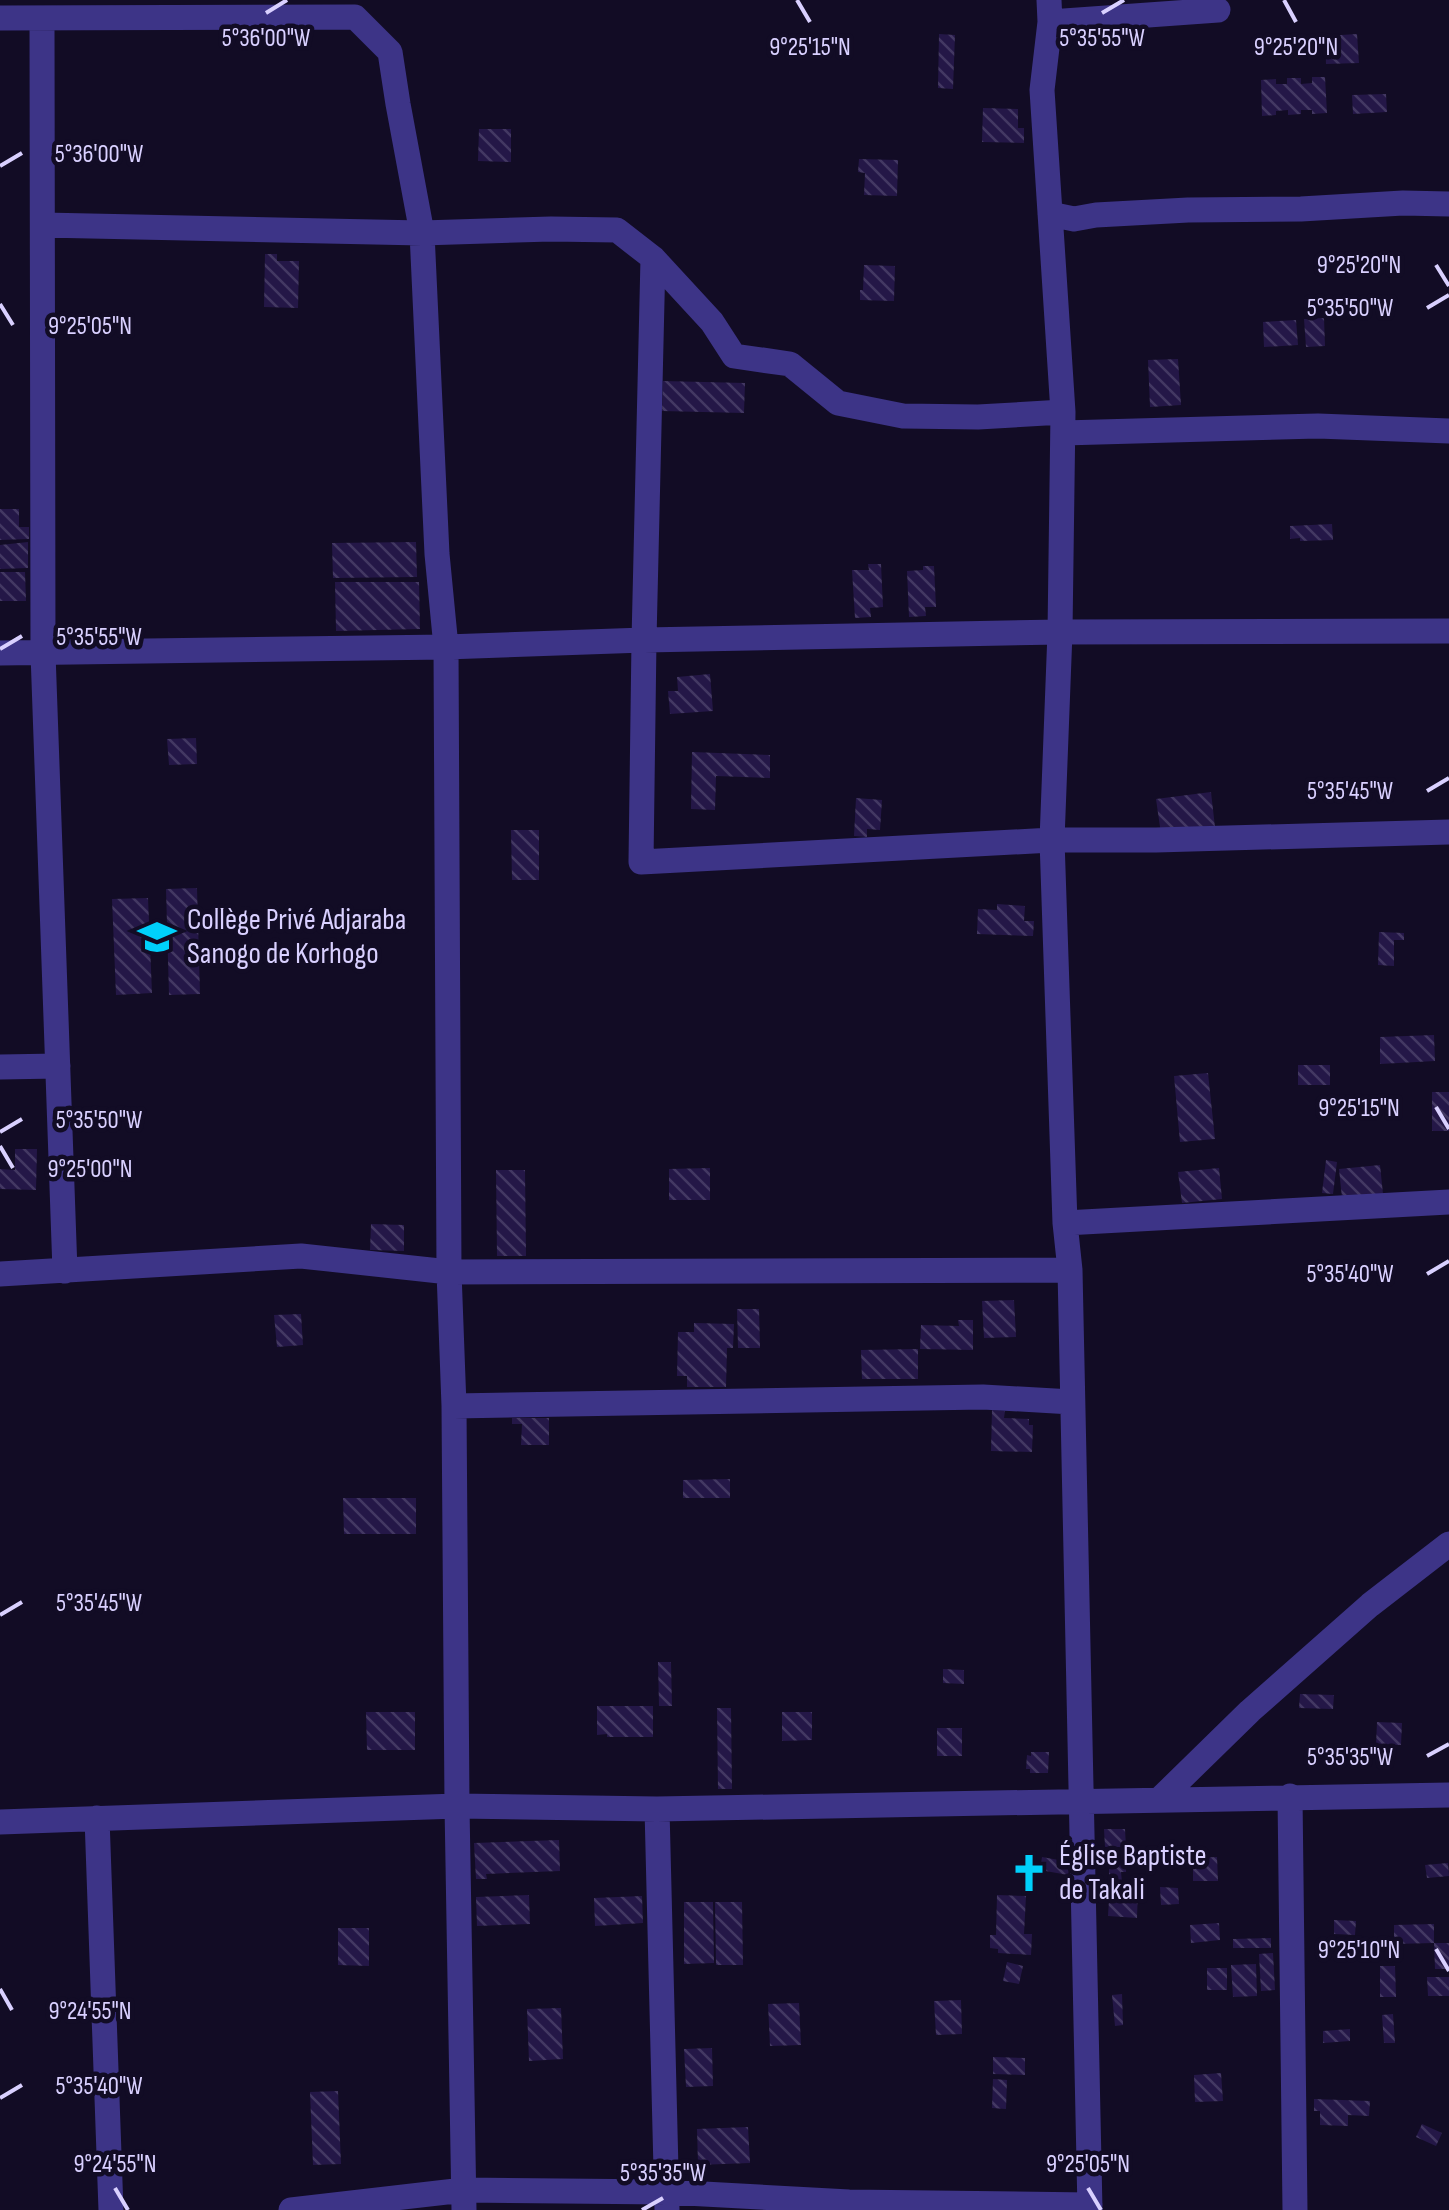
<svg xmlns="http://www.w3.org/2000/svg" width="1449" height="2210" font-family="'Sofia Sans Condensed',sans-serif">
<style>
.building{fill:url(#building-back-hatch)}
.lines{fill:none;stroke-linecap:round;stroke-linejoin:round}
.minor{stroke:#3d3487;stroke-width:25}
.ticks{fill:none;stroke:#d9d0ff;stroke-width:4}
.labels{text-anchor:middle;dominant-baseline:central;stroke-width:9;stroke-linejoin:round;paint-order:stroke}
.poi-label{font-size:30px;fill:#d9d0ff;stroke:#120c25;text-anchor:start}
.ticks-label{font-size:25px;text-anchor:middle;fill:#d9d0ff;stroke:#120c25;stroke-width:9;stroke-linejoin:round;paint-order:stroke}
</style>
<defs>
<pattern id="building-back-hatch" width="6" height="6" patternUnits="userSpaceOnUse" patternTransform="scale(2.5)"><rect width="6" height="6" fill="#241747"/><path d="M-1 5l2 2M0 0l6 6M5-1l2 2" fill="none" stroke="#433863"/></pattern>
</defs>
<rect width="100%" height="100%" fill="#120c25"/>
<path class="building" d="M939,34L955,35L953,89L938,88Z
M1357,34L1359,63L1326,64L1325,36Z
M1312,77H1325L1327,113L1312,114V110H1301V114L1288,115V110L1276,111V115L1262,116L1261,80L1276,79V84H1287V78H1301V84L1312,83Z
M1386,94L1387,112L1353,114L1352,95Z
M983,108L1018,109V128H1024V143L982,142Z
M479,129H511V162L478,161Z
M859,159L898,160L897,196L864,195L865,173L858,172Z
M265,254H277V261H299L298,308L264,307Z
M864,265L895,266L894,301L860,300V290H863Z
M1324,318L1325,346L1306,347L1304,319Z
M1296,320L1298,345L1264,347L1263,322Z
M1178,359L1181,405L1150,407L1148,360Z
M663,381L745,383L744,413L662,411Z
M0,509H19V527H29V539L0,540Z
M1332,524L1333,540L1300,541V538L1290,539V526Z
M28,542V568L0,569V545Z
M416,542L417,577L333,578L332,543Z
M868,564H881L883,607L870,608L871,617L855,618L852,570H869Z
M923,566H934L936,607H925L926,616L909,617L907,571L923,570Z
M0,572H25L26,601H0Z
M335,582H419L420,629L336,631Z
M710,674L713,711L670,714L668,691H678L677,677Z
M196,738L197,764L169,765L167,739Z
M692,752L770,755V778L716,776L715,810L691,809Z
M1211,792L1215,827L1161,834L1156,799Z
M856,798L882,800L880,830L867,829V837L854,836Z
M511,830H539V880H512Z
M197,888L200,994L169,995L166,889Z
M148,898L152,993L116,995L112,899Z
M997,904L1025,906L1024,921H1034L1033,936L977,934L978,909L997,910Z
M1379,932L1404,933V940H1394V966L1378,965Z
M1434,1035L1435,1061L1380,1064V1037Z
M1298,1065H1330V1085H1298Z
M1208,1073L1215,1139L1180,1142L1174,1076Z
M1432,1092H1449V1131H1432Z
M15,1149H37L36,1190L0,1189V1169L15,1170Z
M1326,1160L1337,1162L1333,1194L1322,1193Z
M1380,1165L1383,1194L1342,1198L1339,1169Z
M710,1168V1200H669V1169Z
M1219,1168L1222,1199L1182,1203L1178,1172Z
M496,1170H525L526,1256H497Z
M371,1224L404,1225V1251L370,1250Z
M1014,1300L1016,1337L984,1338L982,1301Z
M737,1309H759L760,1348H738Z
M301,1314L303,1345L277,1347L274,1315Z
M958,1320H973V1350L920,1349L921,1325L959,1326Z
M694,1323L734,1324L733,1348H727L726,1387H687V1376H677L678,1332H694Z
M918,1349V1379H862L861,1350Z
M992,1410L1005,1411L1004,1418L1029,1419V1425H1033L1032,1452L991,1451Z
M512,1418H549V1445H521L522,1424H512Z
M730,1479V1498H683V1480Z
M343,1498H416V1534H344Z
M658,1662H671L672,1706H659Z
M943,1669L964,1670V1684L943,1683Z
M1300,1694L1334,1695L1333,1709L1299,1708Z
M597,1706H653V1737H607V1734L597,1735Z
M717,1708H731L732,1789H718Z
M366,1712H415V1750H367Z
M782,1712H812V1740L782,1741Z
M1377,1722L1402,1723L1401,1745H1376Z
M937,1728H962V1756H937Z
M1031,1752H1049L1048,1773H1030V1769H1026L1027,1755L1031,1756Z
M1104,1829H1125L1126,1847H1105Z
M559,1840L560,1871L486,1874L487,1879H476L474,1843Z
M1109,1852H1121V1860L1126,1859V1872H1121L1122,1882H1109Z
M1042,1857L1070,1862L1068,1875L1040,1870Z
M1217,1857L1218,1881H1193V1858Z
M1448,1863L1449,1876L1427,1878L1425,1865Z
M1105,1887L1138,1889L1137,1918L1108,1916L1109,1899L1104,1898Z
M1160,1887L1178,1888L1179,1904L1161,1905Z
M529,1895L530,1924L477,1926L476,1897Z
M997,1895L1026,1896L1024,1934H1032L1031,1955L998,1953V1949L990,1948V1935H996Z
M642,1896L643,1923L595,1926L594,1898Z
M684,1902H713L714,1963L684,1964Z
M715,1902H742L743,1965H716Z
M1334,1920L1356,1921L1355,1935L1334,1934Z
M1219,1923L1220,1940L1191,1943L1190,1925Z
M1434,1924V1943H1449V1969H1435L1434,1943L1394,1944V1925Z
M338,1928H369V1966L338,1965Z
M1271,1938V1948H1233V1939Z
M1273,1953L1275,1990L1261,1991L1259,1954Z
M1007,1962L1023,1966L1019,1984L1003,1981Z
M1256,1964L1257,1996L1233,1997L1231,1965Z
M1380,1966H1395L1396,1997H1380Z
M1207,1968H1227V1990H1207Z
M1427,1977H1449V1996H1428Z
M1122,1994L1123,2025L1115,2026L1112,1995Z
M961,2000L962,2034L936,2035L934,2001Z
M799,2003L801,2045L770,2046L768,2004Z
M561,2008L563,2059L529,2061L527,2009Z
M1393,2014L1395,2043H1384L1382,2015Z
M1350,2029V2041L1323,2043V2031Z
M712,2048L713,2086L686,2087L684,2049Z
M993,2057L1025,2058V2075L993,2074Z
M1221,2073L1223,2101L1195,2102L1194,2075Z
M993,2079L1007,2080L1006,2109L992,2108Z
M338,2091L341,2164L313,2165L310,2092Z
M1314,2099L1370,2101L1369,2116L1348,2115V2126L1320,2125V2111H1314Z
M1422,2124L1442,2133L1436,2146L1416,2137Z
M748,2127L750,2163L698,2165L697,2129Z"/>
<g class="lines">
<path class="minor" d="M1049,0L1050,22L1042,90L1063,412L1060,632L1052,840L1065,1223L1070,1270L1090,2210
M0,18L355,17L390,52L398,104L422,233L437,554L446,647L449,1272L454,1406L457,1806L464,2210
M42,19L43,653L65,1271
M1050,22L1218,10
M1050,214L1074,219L1096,215L1188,210L1301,209L1403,203L1449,204
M43,225L422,233L551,229L617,230L653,258L712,322L734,356L790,364L838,403L903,416L978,417L1063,412
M653,258L644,640L641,862L1052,840H1156L1449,832
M1063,433L1318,426L1449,431
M0,653L446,647L644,640L1060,632L1449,631
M0,1067L58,1066
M1065,1223L1449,1202
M0,1274L301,1256L449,1272L1070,1270
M454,1406L983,1397L1072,1402
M1290,1796L1295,2210
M1160,1799L1250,1711L1370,1605L1449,1544
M657,1809L667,2210
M97,1818L111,2210
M0,1822L457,1806L657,1809L1449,1795
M291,2210L464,2190L667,2192L849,2202L1090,2205"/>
</g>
<path class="ticks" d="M797,0L810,22M1284,0L1296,22M266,13L287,0M1102,13L1124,0M0,166L22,153M1436,265L1449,286M0,304L13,325M1427,308L1449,295M0,649L22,636M1427,791L1449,778M1436,1107L1449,1129M0,1132L22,1119M0,1146L13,1168M1427,1274L1449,1261M0,1615L22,1602M1427,1756L1449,1744M1436,1949L1449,1971M0,1989L12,2010M0,2098L22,2085M115,2188L128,2210M1088,2188L1101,2210M642,2210L663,2198"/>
<defs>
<g id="school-bare" transform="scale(3)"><path d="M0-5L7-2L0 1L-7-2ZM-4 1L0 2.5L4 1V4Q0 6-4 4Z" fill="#00d0fb" stroke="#120c25" stroke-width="2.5" paint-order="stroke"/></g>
<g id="church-bare" transform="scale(3)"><path d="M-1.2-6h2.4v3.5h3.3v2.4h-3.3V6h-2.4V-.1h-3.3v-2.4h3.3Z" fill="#00d0fb" stroke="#120c25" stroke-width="2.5" paint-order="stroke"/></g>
</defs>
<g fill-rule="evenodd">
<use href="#school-bare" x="157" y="937"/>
<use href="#church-bare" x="1029" y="1873"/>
</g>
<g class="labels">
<g class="poi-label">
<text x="187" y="920">Collège Privé Adjaraba<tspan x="187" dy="34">Sanogo de Korhogo</tspan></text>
<text x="1059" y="1856">Église Baptiste<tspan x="1059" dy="34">de Takali</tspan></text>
</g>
</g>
<g class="ticks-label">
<text x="1102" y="46">5°35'55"W</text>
<text x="266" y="46">5°36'00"W</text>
<text x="1296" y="55">9°25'20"N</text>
<text x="810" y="55">9°25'15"N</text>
<text x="99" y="162">5°36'00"W</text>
<text x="1359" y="273">9°25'20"N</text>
<text x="1350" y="316">5°35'50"W</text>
<text x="90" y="334">9°25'05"N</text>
<text x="99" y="645">5°35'55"W</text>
<text x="1350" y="799">5°35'45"W</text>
<text x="1359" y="1116">9°25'15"N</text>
<text x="99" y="1128">5°35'50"W</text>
<text x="90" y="1177">9°25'00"N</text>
<text x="1350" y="1282">5°35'40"W</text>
<text x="99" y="1611">5°35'45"W</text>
<text x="1350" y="1765">5°35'35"W</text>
<text x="1359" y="1958">9°25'10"N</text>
<text x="90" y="2019">9°24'55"N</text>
<text x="99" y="2094">5°35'40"W</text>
<text x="115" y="2172">9°24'55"N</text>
<text x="1088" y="2172">9°25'05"N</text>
<text x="663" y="2181">5°35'35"W</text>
</g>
</svg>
